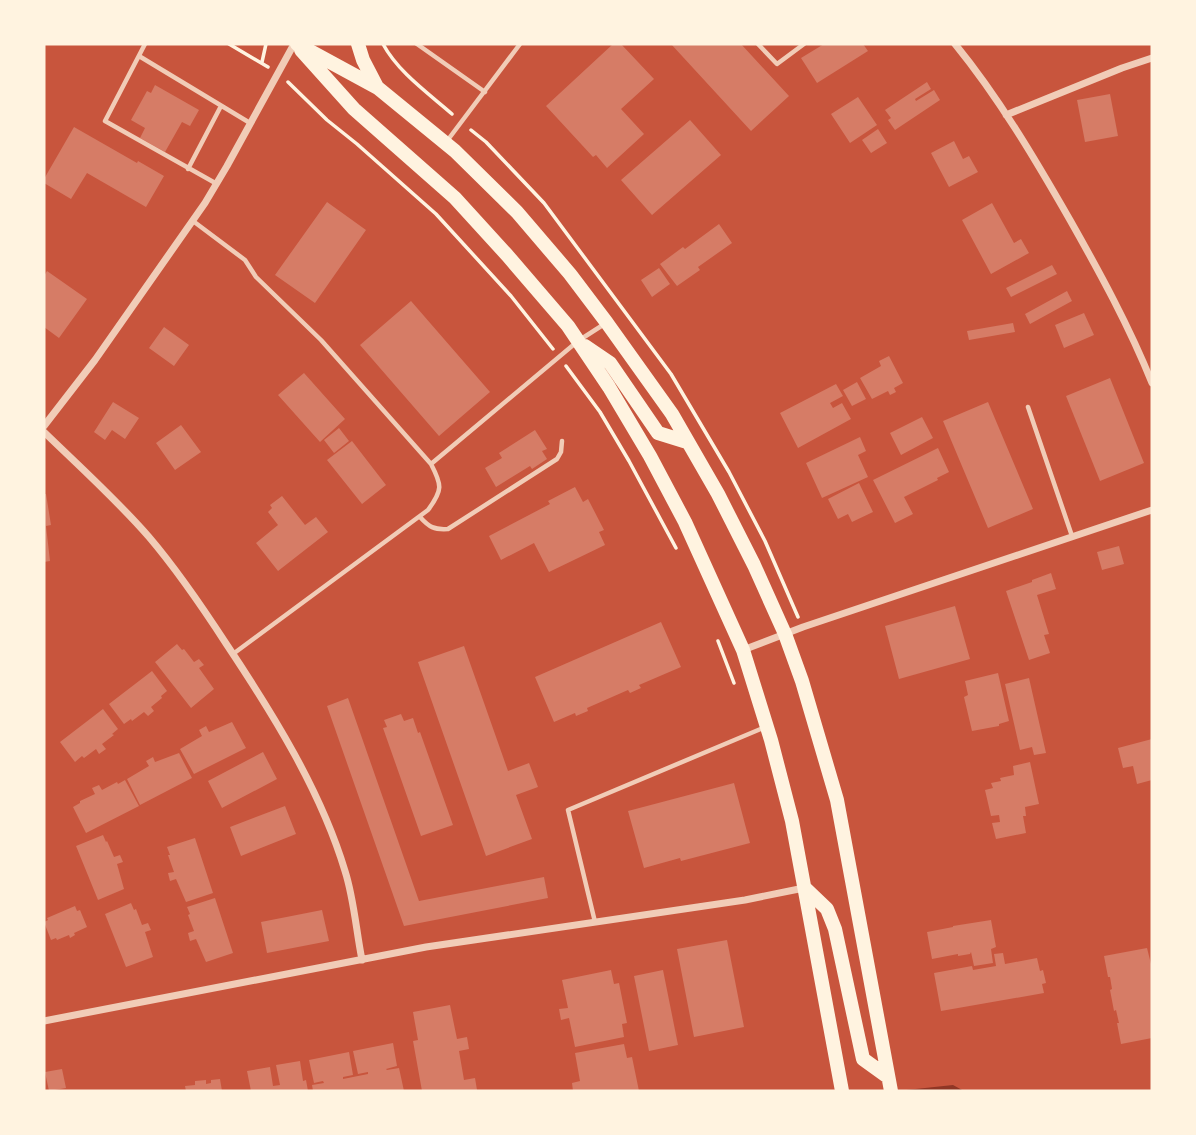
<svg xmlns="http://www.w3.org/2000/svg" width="1196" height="1135" font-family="Mulish,sans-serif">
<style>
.water{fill:#8f3625}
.building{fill:#d67c66}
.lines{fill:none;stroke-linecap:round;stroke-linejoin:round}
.path{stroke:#fff3e0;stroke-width:3.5}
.service{stroke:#f1ccb7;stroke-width:4.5}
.minor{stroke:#f1ccb7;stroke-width:7}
.primary{stroke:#fff3e0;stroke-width:14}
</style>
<rect width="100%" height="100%" fill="#c8553d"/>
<path class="water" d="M953,1085L964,1091H897Z"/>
<path class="building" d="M613,44H621L654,79L621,109L644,134L607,168L596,155L593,157L546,106Z
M671,44H741L789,96L751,131Z
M824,44H863L868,51L817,83L801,58Z
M927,82L931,89L915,99L916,101L934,90L940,100L895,130L888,120L891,118L885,110Z
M155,85L199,110L190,126L182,122L165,152L140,138L145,128L131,120L147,91L151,93Z
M1110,94L1118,136L1085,142L1077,100Z
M858,97L877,125L850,143L831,114Z
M690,120L721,155L652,215L621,180Z
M74,127L137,163L138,161L164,176L146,207L87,173L71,199L44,183V179Z
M878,129L887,143L871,153L862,140Z
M954,141L963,159L969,156L978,172L949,187L931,153Z
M327,202L366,230L315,303L275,275Z
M992,203L1014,243L1021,239L1029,253L991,274L962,220Z
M719,224L732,243L698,267L700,270L677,286L660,264L683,247L685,249Z
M1052,265L1057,274L1011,297L1006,288Z
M659,268L670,284L652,297L641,280Z
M47,271L87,299L59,338L44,327V276Z
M1067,291L1072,301L1030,324L1025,314Z
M411,301L490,392L439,436L360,345Z
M1084,313L1094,335L1064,348L1055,325Z
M1013,323L1015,332L969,340L967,331Z
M164,327L189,345L174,366L149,348Z
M889,356L903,383L894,388L896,392L890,395L888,391L872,399L860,378L881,366L879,361Z
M304,373L345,419L320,442L278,395Z
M1110,378L1144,463L1100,481L1066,396Z
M857,382L866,399L852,406L843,390Z
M836,384L843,396L830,403L833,408L842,403L851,419L798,448L780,413Z
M113,402L139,418L125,439L112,430L105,440L94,432Z
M988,402L1033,509L988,528L943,421Z
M922,417L933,438L901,455L890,433Z
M181,425L201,452L175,470L156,443Z
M339,428L349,441L334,453L324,440Z
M535,430L547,449L542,451L547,459L532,469L530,466L496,487L485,468L502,458L499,453Z
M860,437L866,451L858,455L868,477L822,498L806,463Z
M352,441L386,485L362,504L327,460Z
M938,448L949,472L937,478L938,480L904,497L913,514L895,523L873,480Z
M859,483L873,512L852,522L848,514L838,519L828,499Z
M575,487L583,502L588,499L604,530L599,532L605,545L549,572L534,543L501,560L489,536L550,504L548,501Z
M44,494H46L51,525L46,526L50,561L44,562Z
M282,496L305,525L316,517L328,532L278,571L256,543L278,525L268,512L272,508L270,505Z
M1119,546L1124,564L1102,570L1097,552Z
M1051,573L1056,589L1037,595L1049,634L1044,635L1050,653L1029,660L1006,591L1032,582V580Z
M955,606L970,659L899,679L885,626Z
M661,622L681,667L639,685L641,688L630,693L628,690L587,708L588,711L576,716L575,713L554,722L535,677Z
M177,644L182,650L184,649L194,662L199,659L204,665L199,668L214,689L191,708L155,662Z
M464,646L508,771L529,763L538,787L516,795L532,839L486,856L418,662Z
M152,671L167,691L161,696L162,698L151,707L154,711L148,716L144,712L132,721L131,719L124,724L109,704Z
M998,673L1009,721L999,724V726L972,731L964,697L968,695L965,681Z
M1029,678L1046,753L1034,755L1032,747L1020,750L1005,684Z
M348,698L419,901L544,877L548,898L404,926L327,706Z
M103,709L118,729L112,734L114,735L102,744L106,749L99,754L96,749L84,758L82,756L75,762L60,742Z
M401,714L404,721L413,718L418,733L420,732L453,825L421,836L383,728L387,727L384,720Z
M232,722L246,748L194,774L180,749L202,736L199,730L206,726L209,732Z
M1152,739V780L1137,784L1133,766L1123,768L1118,748Z
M263,752L277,779L222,808L208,781Z
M179,753L192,778L140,805L127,779L149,766L146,761L153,757L155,762Z
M1030,762L1039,804L1025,807L1026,816H1023L1026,833L996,839L992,823L1000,822L999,815L991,816L985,790L993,788L991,783L1001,781L1000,778L1014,775L1013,766Z
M125,780L139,806L86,833L73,807L80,803V801L95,794L92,788L99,785L102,790L117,782L118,784Z
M734,783L750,843L681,861L680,858L644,868L628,811Z
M285,806L296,834L241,856L230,827Z
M103,835L106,842L107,841L114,857L120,855L123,862L117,864L124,889L98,900L76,846Z
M195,838L213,893L186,902L176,879L170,881L168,873L174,872L168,855H170L167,847Z
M215,898L233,953L206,962L196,939L190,941L188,933L194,931L188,915L190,914L187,907Z
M131,903L134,910L136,909L142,925L148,923L151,930L145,932L153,957L126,967L105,914Z
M75,906L77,911L80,910L87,927L74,933L75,935L70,938L69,935L57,940L56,938L51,940L44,922L48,920L47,918Z
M322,910L329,941L267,953L261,922Z
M991,920L996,947L991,949L993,963L974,966L971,952L970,954L958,956V954L932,959L927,932L953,927V926Z
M727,940L744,1027L694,1037L677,949Z
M1147,948L1152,968V1038L1121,1044L1117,1023H1119L1116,1010L1114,1011L1110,990L1112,989L1110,977H1108L1104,956Z
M1003,953L1005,964L1037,958L1040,971L1043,970L1046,983L1042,984L1044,993L941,1011L934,973L972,966L973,970L996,966L994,954Z
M611,970L614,984L619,983L627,1023L622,1024L624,1037L575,1047L569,1018L561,1020L559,1009L568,1008L562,980Z
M663,970L678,1045L649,1051L634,976Z
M450,1005L457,1039L467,1037L469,1049L459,1051L464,1080L475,1078L477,1090L422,1091L413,1041L418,1040L413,1012Z
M393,1043L397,1066L386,1069L387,1070L399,1068L404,1091H313L312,1085L324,1083L323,1081L314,1083L309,1060L349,1052L353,1075L343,1077V1079L368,1074V1072L358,1074L353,1051Z
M624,1044L627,1058L632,1057L639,1091H573L572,1083L580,1081L575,1053Z
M300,1061L303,1081L306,1080L308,1091H251L247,1071L270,1067L273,1086L280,1085L276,1065Z
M62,1069L66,1088L49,1091L45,1072Z
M220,1079L222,1091H186L185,1086L195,1085V1081L206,1080V1084L211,1083V1080Z"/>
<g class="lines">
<path class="path" d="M229,44L268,67
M383,44C398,72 428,93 452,114
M262,62L266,44
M288,82L327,120L357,144L436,214L511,296L553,349
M471,130L486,142L544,203L671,374L729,472L765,541L798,617
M566,366L600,412L629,461L676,548
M718,641L734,683"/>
<path class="service" d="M145,44L105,121L217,184
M417,44L485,92
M758,44L777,64L804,44
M139,56L250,123
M447,141L520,44
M188,169L221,106
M193,221L245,260L256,277L321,340L431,464C442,485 443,490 428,510L233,654
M1028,407L1072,536
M431,464L578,341L606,323
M420,517C429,527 434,530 448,529L557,459L561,452L562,441
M595,922L568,810L763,728"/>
<path class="minor" d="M955,44C999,98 1035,159 1070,220C1100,273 1129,326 1152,383
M1006,115L1122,68L1152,58
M44,426L95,360L205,203L227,166L294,44
M44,432C79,466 117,500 149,537C178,571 203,608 227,645C273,714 321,791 345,871C354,899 356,930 362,960
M743,650L803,627L1152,510
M44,1021L426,947L745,900L804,888"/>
<path class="primary" d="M297,44L378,88L455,151L517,212L570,274L607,323L672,414L718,494L754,565L785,634L802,681L837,800L891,1091
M358,44L363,60L377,87
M301,50L354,109L455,198L507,255L568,326L609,387L650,456L685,522L743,650L771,740L792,821L842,1091
M585,346L610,363L658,433L687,442
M805,888L827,909L835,929L863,1059L888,1077"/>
</g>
<rect width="1196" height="1135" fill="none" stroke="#fff3e0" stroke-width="91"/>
</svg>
